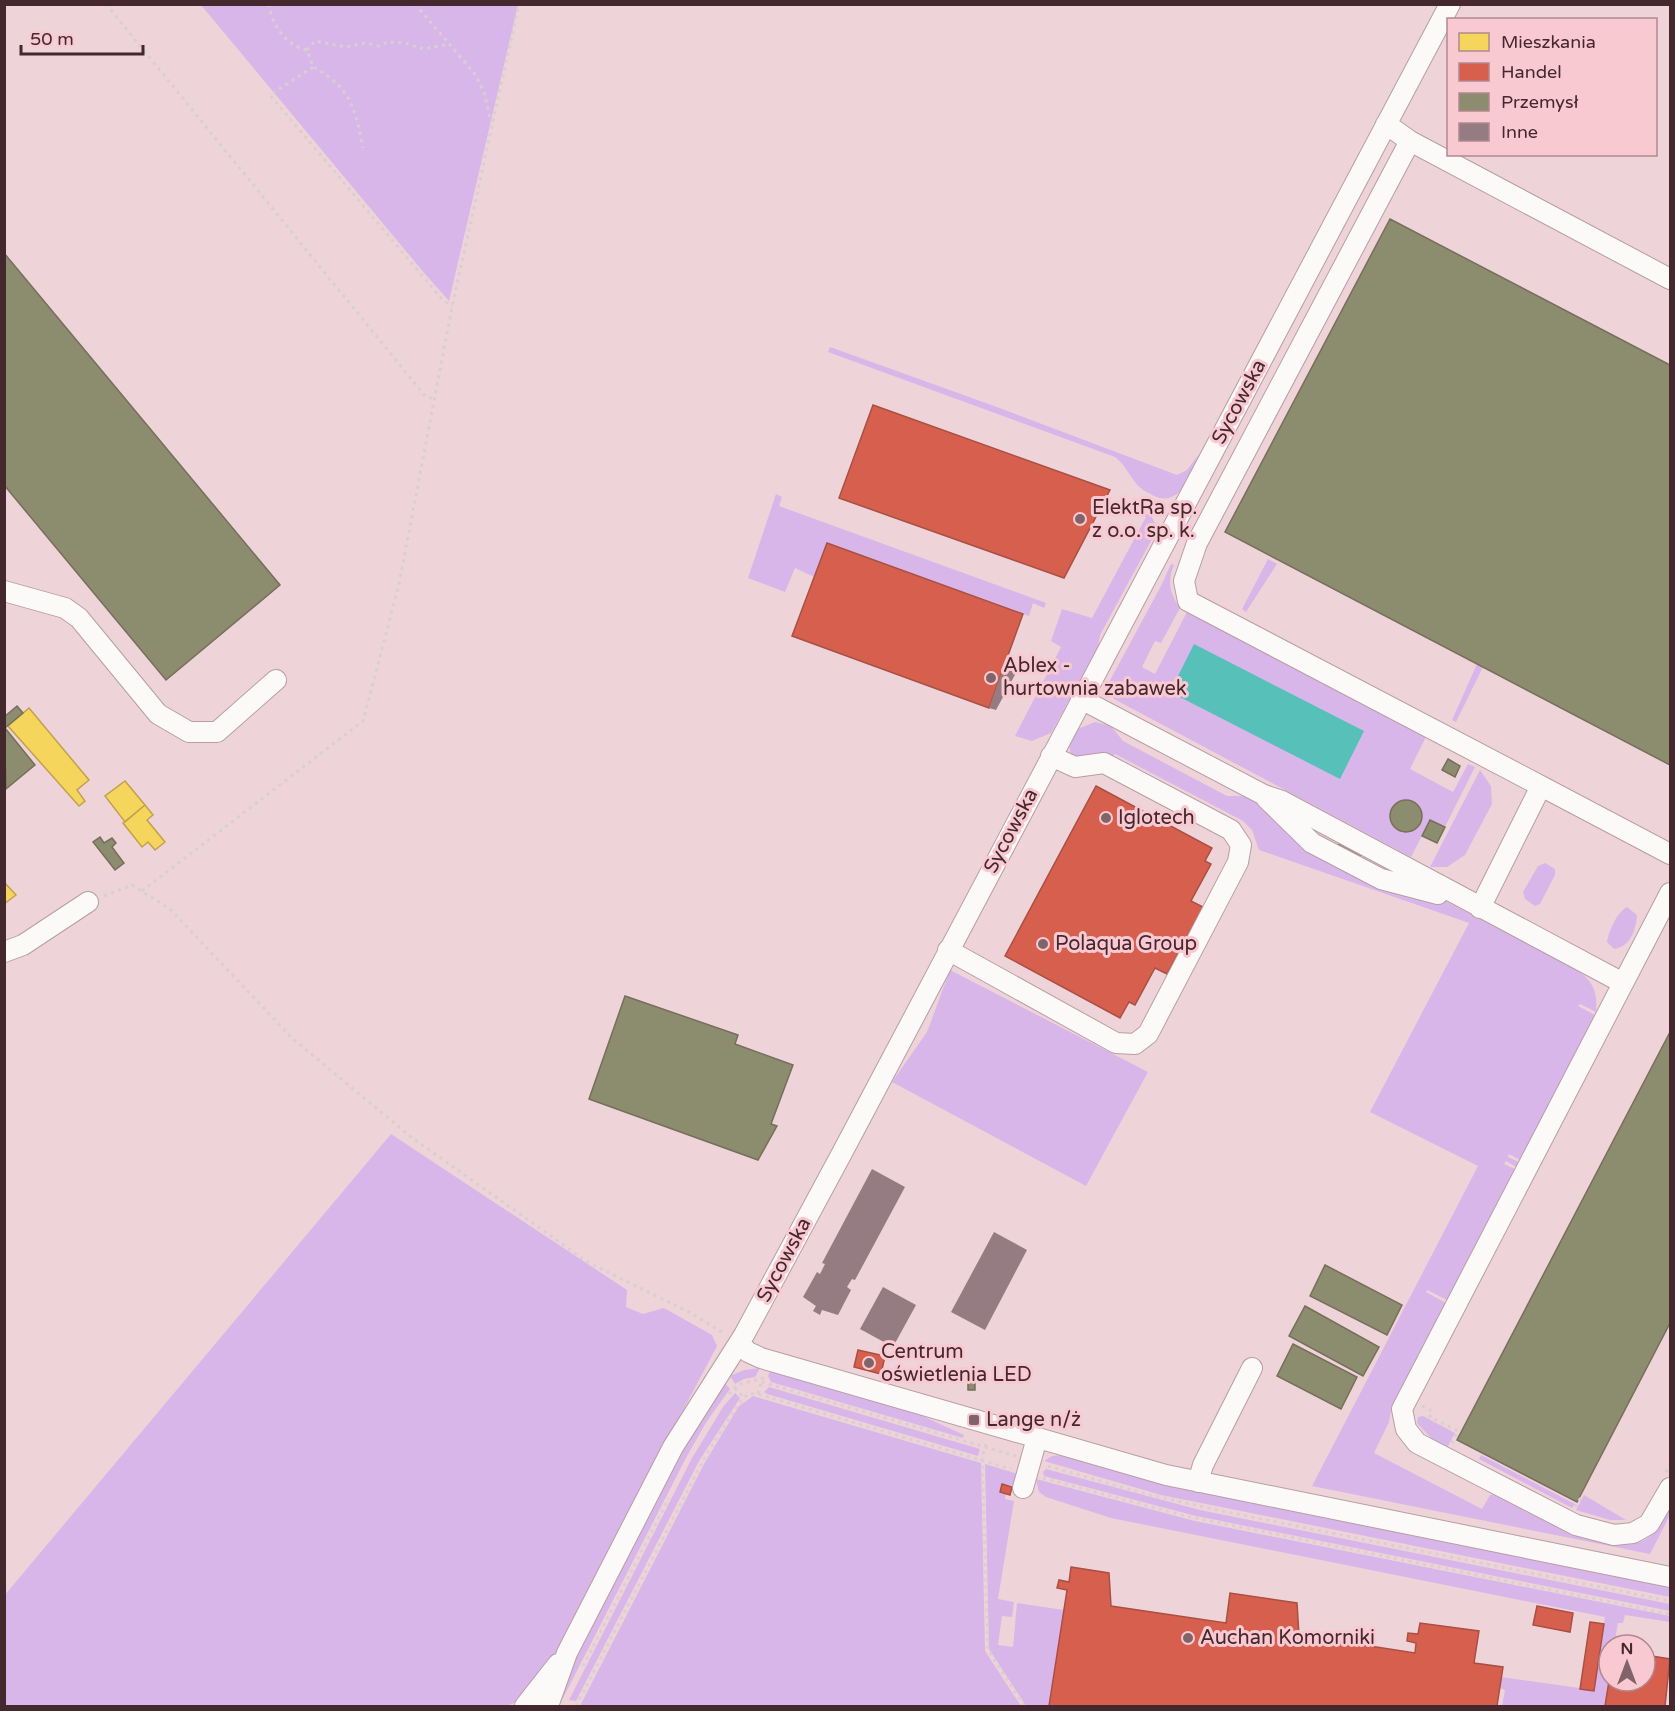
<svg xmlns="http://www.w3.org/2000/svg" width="1675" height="1711" font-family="'Varela Round',sans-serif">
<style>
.green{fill:#d9b6e9}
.water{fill:#57c0b8}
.homes{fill:#f6d55c;stroke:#c1a14e;stroke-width:1.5}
.shops{fill:#d6604d;stroke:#aa4f44;stroke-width:1.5}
.industry{fill:#8c8c6e;stroke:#776e5b;stroke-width:1.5}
.building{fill:#947c82}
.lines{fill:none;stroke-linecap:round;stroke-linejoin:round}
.minor-casing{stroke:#b79ea3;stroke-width:22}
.path{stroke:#d8cfd1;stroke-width:3;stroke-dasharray:3 4.5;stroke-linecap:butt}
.minor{stroke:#fcf9f9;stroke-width:20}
.poi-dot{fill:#80646a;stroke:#f9c9d2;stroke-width:2}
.labels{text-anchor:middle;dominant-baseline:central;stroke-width:6;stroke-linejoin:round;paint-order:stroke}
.street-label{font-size:20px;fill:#45272e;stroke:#f9c9d2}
.poi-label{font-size:20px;fill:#45272e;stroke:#f9c9d2;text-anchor:start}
</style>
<rect width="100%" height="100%" fill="#eed4d9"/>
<path class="green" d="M201,5H518L449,301L425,274Z
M830,347L997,407L1177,475L1187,470L1199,454C1190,474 1181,508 1154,496C1147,492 1140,489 1135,482C1128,473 1125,465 1115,457L828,352Z
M776,494L782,497L779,506L1046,603L1044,608L1033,603L1029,616L827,543L814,577L795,568L785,592L748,578Z
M1133,507L1151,516L1158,528L1100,635L1098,647L1051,733L1032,741L1015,736L1061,647L1051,641L1062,609L1092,618L1146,517L1130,509Z
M1268,559L1277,564L1246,612L1242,609Z
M1171,564L1174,565C1167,581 1170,594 1180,608L1161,643L1155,641L1142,667L1155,674L1187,612L1427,735L1410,769L1453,792L1468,764L1475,767L1445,827L1430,820L1411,857L1114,699L1108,684L1161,586Z
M1477,664L1483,667L1456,722L1452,720Z
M1095,722L1111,726L1123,741L1227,796H1246L1262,805L1293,839L1396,893L1447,902L1574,968C1592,979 1598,991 1596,1012L1580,1004L1578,1006L1595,1015L1594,1019L1520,1160L1509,1154L1508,1157L1519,1162L1516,1167L1506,1161L1504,1164L1515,1169L1447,1300L1427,1290L1426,1292L1446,1303L1392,1405L1389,1422L1374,1453L1482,1509L1490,1495L1496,1494C1531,1512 1606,1562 1646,1539C1658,1532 1664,1519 1670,1507V1515L1650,1554L1312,1486L1478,1166L1370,1112L1469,923L1259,850L1252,830L1243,821L1115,754L1111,758L1078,759L1071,756L1068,740L1075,730Z
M1480,770L1491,786L1492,804L1465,855L1447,867H1430Z
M1545,863L1555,869V875L1540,904L1535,906L1525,899L1523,892L1538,866Z
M1627,907L1637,915C1636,929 1631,947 1614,949L1607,942C1609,931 1617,912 1627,907Z
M950,970L1148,1072L1086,1186L892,1082L927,1032Z
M391,1134L627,1290L626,1307L643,1314L664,1308L712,1335L717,1346L552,1659L525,1700L505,1706H5L4,1596Z
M760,1368L755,1377L744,1379L735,1384L730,1376L744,1370Z
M770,1370L914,1412L964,1435L963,1438L771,1382L768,1376Z
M725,1383L730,1389L707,1421L687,1456L563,1698L558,1695L574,1659L679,1453Z
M769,1387L980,1449L978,1456L767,1394L764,1392Z
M735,1393L740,1398L699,1461L576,1701L569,1700L692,1458L723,1407Z
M753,1396L981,1463L985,1651L1021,1706H580L704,1464L739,1406Z
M1423,1416L1455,1433L1447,1448L1434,1441L1417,1423L1418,1417Z
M1063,1455L1203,1492L1656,1583L1670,1589V1597L1161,1495L1044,1461L1052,1456Z
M1481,1455L1575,1504L1572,1508L1479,1459Z
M985,1464L1018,1474L1016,1486L1002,1484L1000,1491L1006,1494L1005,1499L1014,1501L998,1599L1014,1602L1012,1617L1002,1616L998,1645L1013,1647L1017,1603L1064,1610L1049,1706H1026L989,1649Z
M1046,1469L1200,1510L1670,1604V1611L1196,1516L1044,1476L1043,1472Z
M1036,1479L1195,1521L1670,1616V1622L1625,1615L1623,1623H1618L1614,1645H1609V1681L1605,1706H1502L1505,1690L1500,1688L1501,1677L1594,1690L1605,1617L1111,1518L1046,1497L1039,1492Z
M1584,1495L1626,1520H1610L1576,1510Z"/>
<path class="water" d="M1194,644L1364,731L1340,779L1170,692Z"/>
<path class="homes" d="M29,708L89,780L77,790L85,801L79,806L8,726Z
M125,781L145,805L125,822L105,796Z
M145,805L153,815L147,820L165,842L155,850L148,842L142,847L123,823Z
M4,882L16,895L4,904Z"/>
<path class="shops" d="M873,405L1110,490L1064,578L839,498Z
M827,543L1023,614L989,708L792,636Z
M1096,786L1212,848L1205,861L1211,864L1191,901L1203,907L1167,974L1155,968L1135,1005L1129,1002L1120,1018L1005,956Z
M858,1350L885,1356L881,1374L854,1367Z
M1002,1484L1012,1487L1010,1495L1000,1492Z
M1071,1567L1109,1573L1111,1606L1226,1623L1230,1593L1297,1603L1299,1635L1415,1653L1416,1643L1407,1641L1408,1633L1418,1634L1420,1623L1479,1631L1474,1663L1503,1667L1497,1706H1049L1067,1590L1057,1588L1059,1580L1069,1582Z
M1537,1606L1573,1613L1570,1632L1533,1625Z
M1590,1622L1604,1624L1594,1691L1580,1689Z
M1645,1655L1670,1659L1665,1706H1605L1609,1681H1645Z"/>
<path class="industry" d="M1390,219L1670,365V765L1225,532Z
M4,253L280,585L166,680L4,485Z
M17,706L23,713L5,728L35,765L6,789L4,717Z
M1448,759L1460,766L1455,777L1442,770Z
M1390 816a16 16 0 1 1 32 0a16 16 0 1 1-32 0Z
M1430,820L1445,827L1437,843L1422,836Z
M100,837L104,843L112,838L116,843L112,847L124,863L115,870L93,842Z
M1341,841L1363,852L1358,858L1337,848Z
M625,996L738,1035L735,1044L793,1065L771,1124L777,1126L758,1160L589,1099Z
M1670,1032V1323L1577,1502L1457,1440Z
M1325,1265L1402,1305L1387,1335L1310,1296Z
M1305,1306L1379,1347L1363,1376L1289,1336Z
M1293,1344L1357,1377L1341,1409L1277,1376Z
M975,1379V1390H968V1380Z"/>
<path class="building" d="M1005,663L1017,671L996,710L989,708Z
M872,1169L905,1187L855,1280L852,1279L847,1287L851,1290L838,1315L822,1310L820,1315L813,1311L816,1306L803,1297L817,1272L820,1274L825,1264L822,1263Z
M994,1232L1027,1250L985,1330L951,1312Z
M883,1287L916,1305L893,1347L860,1329Z"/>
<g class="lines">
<g class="minor-casing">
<path id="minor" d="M1386,124L1410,141L1670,279
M1410,141L1197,543L1184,581L1188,601L1541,786L1480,908
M4,591L65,608L79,618L158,714L189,732H217L276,680
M1081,699L1264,795L1282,801L1623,983
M1541,786L1670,854
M1266,798L1312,843L1381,879L1438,894
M1670,893L1402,1409L1406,1429L1417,1443L1576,1525L1614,1535L1633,1533L1649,1524L1670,1488
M948,950L1116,1043L1135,1044L1148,1034L1238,862L1241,845L1231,830L1104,763L1075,767L1051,756
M4,952L23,945L88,902
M739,1343L748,1352L761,1358L1166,1475L1670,1577
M1198,1482L1203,1465L1252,1368
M1023,1488L1037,1438
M525,1706L558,1664
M548,1706L567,1653L673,1447L744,1335L842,1153L1450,4"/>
</g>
<path class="path" d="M106,4L426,397L436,399
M269,4C271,25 287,46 307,50L313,67C351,87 355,108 363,148
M415,4L475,74L484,92L491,122
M307,50L315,41L346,47L365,43L379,46L388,42L405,43L423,49L449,44
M313,67L270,95L441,298L452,307
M142,891L363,721L399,584L452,307L519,4
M104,896L132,885L170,909L292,1038L411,1137L589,1263L689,1312L725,1334
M735,1388L744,1398
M729,1394L737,1385L755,1380L1016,1456
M758,1394L763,1376
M1422,1406L1432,1411L1430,1417L1458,1431L1452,1443
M986,1444L982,1456L988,1650L1024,1706
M1048,1466L1146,1494L1217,1510L1670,1601
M1666,1472L1670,1464
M1043,1478L1186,1516L1670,1614
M1575,1507L1583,1494
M583,1666L669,1498
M576,1706L705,1457L739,1403L748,1394H758L1011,1469"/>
<use href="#minor" class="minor"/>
</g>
<g class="poi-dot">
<circle cx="1080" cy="519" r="6"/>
<circle cx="991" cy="678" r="6"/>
<circle cx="1106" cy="818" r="6"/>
<circle cx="1043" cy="944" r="6"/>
<circle cx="869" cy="1363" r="6"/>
<rect x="968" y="1414" width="12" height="12" rx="3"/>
<circle cx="1188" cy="1638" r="6"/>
</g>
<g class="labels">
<g class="street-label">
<text transform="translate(1239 402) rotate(-62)">Sycowska</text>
<text transform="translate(1011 831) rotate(-62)">Sycowska</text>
<text transform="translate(784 1260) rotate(-62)">Sycowska</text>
</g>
<g class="poi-label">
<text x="1092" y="508">ElektRa sp.<tspan x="1092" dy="23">z o.o. sp. k.</tspan></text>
<text x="1003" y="666">Ablex -<tspan x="1003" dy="23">hurtownia zabawek</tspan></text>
<text x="1118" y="818">Iglotech</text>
<text x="1055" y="944">Polaqua Group</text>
<text x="881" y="1352">Centrum<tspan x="881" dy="23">oświetlenia LED</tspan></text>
<text x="986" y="1420">Lange n/ż</text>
<text x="1200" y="1638">Auchan Komorniki</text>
</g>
</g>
<rect width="1675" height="1711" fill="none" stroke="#45272e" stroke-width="12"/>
<rect x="1447" y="18" width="210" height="138" fill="#f9c9d2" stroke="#b18890" stroke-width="1.5"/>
<rect x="1459" y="33" width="30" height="18" fill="#f6d55c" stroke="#b18890" stroke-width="1.5"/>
<text x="1501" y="48" font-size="18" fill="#45272e">Mieszkania</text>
<rect x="1459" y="63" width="30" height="18" fill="#d6604d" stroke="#b18890" stroke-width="1.5"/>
<text x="1501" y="78" font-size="18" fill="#45272e">Handel</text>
<rect x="1459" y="93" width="30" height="18" fill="#8c8c6e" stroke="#b18890" stroke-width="1.5"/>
<text x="1501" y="108" font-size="18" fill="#45272e">Przemysł</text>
<rect x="1459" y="123" width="30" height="18" fill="#947c82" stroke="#b18890" stroke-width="1.5"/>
<text x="1501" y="138" font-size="18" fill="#45272e">Inne</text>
<g transform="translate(1627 1663)"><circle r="28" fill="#f9c9d2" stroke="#b18890" stroke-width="1.5"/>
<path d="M0-4.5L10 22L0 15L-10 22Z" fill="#80646a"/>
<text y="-9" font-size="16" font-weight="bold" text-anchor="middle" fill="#45272e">N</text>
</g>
<path d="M21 45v9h122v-9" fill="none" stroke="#45272e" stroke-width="3"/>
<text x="30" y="45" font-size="18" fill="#45272e" stroke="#f9c9d2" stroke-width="4.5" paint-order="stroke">50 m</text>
</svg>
